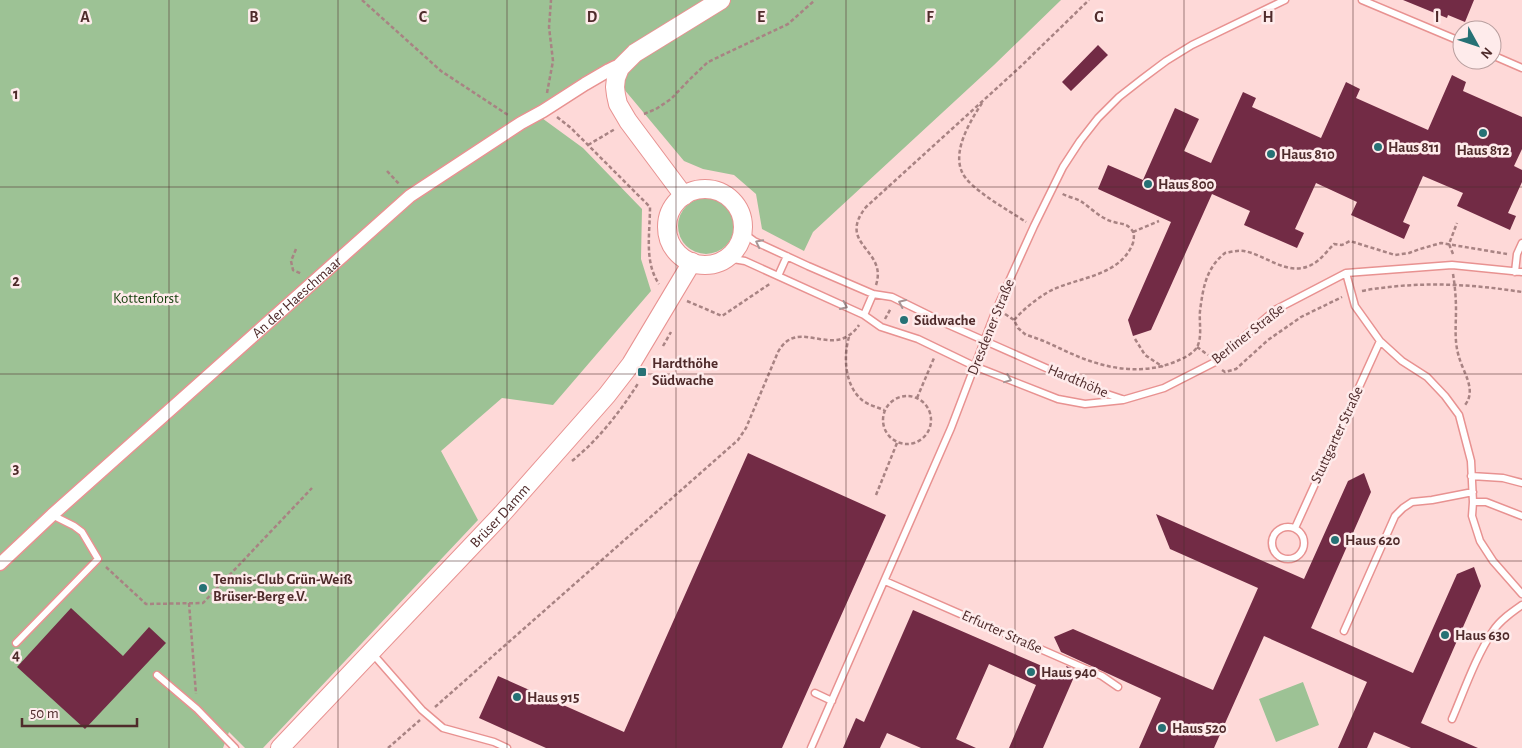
<svg xmlns="http://www.w3.org/2000/svg" width="1522" height="748" font-family="'Alegreya Sans',sans-serif">
<style>
.green{fill:#9dc295}
.building{fill:#722b45}
.lines{fill:none;stroke-linecap:round;stroke-linejoin:round}
.lane-casing{stroke:#e89291;stroke-width:9}
.street-casing{stroke:#e89291;stroke-width:15}
.secondary-casing{stroke:#e89291;stroke-width:20}
.path{stroke:#a88383;stroke-width:2.5;stroke-dasharray:4 2.5;stroke-linecap:butt}
.lane{stroke:#fff;stroke-width:6}
.street{stroke:#fff;stroke-width:12}
.secondary{stroke:#fff;stroke-width:18}
.oneway{stroke:#a79595}
.grid{fill:none;stroke:#4f2b2b;stroke-width:1;stroke-opacity:0.55}
.poi-dot{fill:#267175;stroke:#feebeb;stroke-width:2}
.labels{text-anchor:middle;dominant-baseline:central;stroke-width:5;stroke-linejoin:round;paint-order:stroke}
.poi-label{font-size:15px;font-weight:bold;fill:#4f2b2b;stroke:#feebeb;text-anchor:start}
.street-label{font-size:15px;fill:#4f2b2b;stroke:#feebeb}
.park-label{font-size:15px;fill:#17410e;stroke:#feebeb}
.grid-label{font-size:16px;text-anchor:middle;font-weight:bold;fill:#4f2b2b;stroke:#feebeb;stroke-width:5;stroke-linejoin:round;paint-order:stroke}
</style>
<rect width="100%" height="100%" fill="#fed9d8"/>
<path class="green" d="M0,0H1061L994,65L813,232L804,251L762,229L756,194L734,175L703,169L684,161L608,70L535,113L583,148L642,209L641,259L651,291L553,405L502,398L441,451L478,520L263,748H245L229,732L223,748H0Z
M678 226a28 28 0 1 1 56 0a28 28 0 1 1-56 0Z
M1303,682L1319,725L1276,742L1259,699Z"/>
<path class="building" d="M1403,0H1474L1465,22L1448,15L1447,18Z
M1098,45L1108,55L1071,91L1062,82Z
M1452,75L1466,82L1463,91L1522,117V149L1514,166L1522,170V182L1508,213L1516,216L1510,230L1457,206L1463,193L1423,176L1403,222L1410,225L1404,239L1351,215L1357,202L1316,183L1295,229L1304,233L1297,248L1244,225L1250,211L1212,194L1151,330L1133,336L1128,320L1171,222L1098,189L1108,165L1143,180L1175,108L1199,119L1184,151L1211,163L1243,92L1256,98L1252,107L1321,138L1346,82L1360,89L1356,98L1428,130Z
M748,453L886,515L782,748H546L479,718L498,676L624,732Z
M1364,473L1371,492L1311,628L1413,673L1457,574L1474,567L1481,586L1421,723L1478,748H1411L1374,732L1367,748H1338L1367,682L1264,636L1214,748H1139L1161,698L1061,652L1054,637L1073,629L1213,690L1258,588L1170,549L1156,514L1304,579L1348,481Z
M71,608L123,656L149,627L166,643L85,729L17,667Z
M913,610L1072,679L1066,666L1077,670L1043,748H1009L1036,685L989,664L956,739L976,748H921L887,733L880,748H843L856,718L864,722Z"/>
<g class="lines">
<g class="lane-casing">
<path id="lane" d="M1362,0L1462,42
M1492,55L1522,68
M743,233L754,241L808,266L873,294L892,297L949,325L1098,391L1122,399
M727,258L745,261L864,315L881,327L918,339L974,366L1058,399L1085,404L1123,400L1164,388L1215,362L1275,310L1346,273L1452,265L1522,272
M1515,272L1517,254L1522,243
M1346,273L1355,306L1380,341L1402,361L1427,377L1445,396L1459,415L1471,461L1473,502L1472,516L1480,541L1493,561L1522,594
M778,276L787,256
M864,315L873,294
M1471,476L1503,478L1522,483
M1473,502H1486L1522,516
M1272 543a16 16 0 1 1 32 0a16 16 0 1 1-32 0Z
M1295,528L1380,341
M885,581L1102,676L1118,687
M1344,631L1395,516L1403,508L1412,502L1432,500L1473,492
M16,643L98,559L82,532L74,526L52,515
M372,653L422,710L443,728L494,742L507,748
M157,675L197,709L235,748
M815,693L832,701
M1452,719C1464,691 1476,656 1493,631C1500,620 1512,612 1522,605
M811,748L951,428L996,310L1034,226L1063,167L1080,141L1098,118L1119,97L1142,79L1166,61L1192,45L1285,0"/>
</g>
<g class="street-casing">
<g id="street">
<path id="s1" d="M0,564L52,515L410,196L521,123L543,111L585,84L609,70L615,67L620,68"/>
</g>
</g>
<g class="secondary-casing">
<g id="secondary">
<circle cx="705" cy="227" r="38"/>
<path d="M684,196L628,121L618,104L616,95L615,87L616,78L620,68L635,53L721,0"/>
<path id="s2" d="M280,748L502,514L607,395L631,364L692,262"/>
</g>
</g>
<path class="path" d="M362,0L441,71L508,115
M547,93L553,61L549,27L551,0
M982,103C971,120 952,150 962,172C969,189 1010,211 1026,222
M644,114L656,109L671,99L689,80L708,62L788,24L815,0
M557,117L571,128L650,207C650,233 644,262 659,284
M588,145L615,129
M387,171L400,185
M1133,232L1159,221
M296,249L291,261L293,270L302,274
M1453,254L1449,244L1457,223
M1453,274C1455,286 1456,298 1456,310C1456,326 1454,341 1459,357C1463,372 1477,390 1465,405
M876,285C888,249 836,245 866,207L1019,68L1089,0
M1362,291C1371,289 1380,288 1389,287C1434,282 1477,285 1522,292
M687,301L722,316L771,283
M1005,314L1014,320L1018,328L1026,335C1049,341 1068,354 1090,361C1119,371 1149,373 1177,361C1184,358 1195,353 1198,345C1202,335 1199,322 1200,311C1203,288 1206,268 1225,253C1231,252 1238,250 1244,251C1266,255 1288,277 1311,265C1320,261 1327,251 1334,244L1342,245L1350,241L1395,255L1409,253L1420,249L1441,243L1507,254
M885,319L891,308
M1014,320C1025,308 1036,299 1050,291C1077,277 1120,277 1133,243C1134,238 1135,233 1131,229C1126,223 1120,224 1114,222C1101,219 1092,209 1082,202C1076,198 1067,197 1061,193
M849,337C843,357 845,386 862,400C868,405 877,407 884,410
M1135,339L1145,355L1163,367
M663,346L671,332
M1197,347L1208,355
M1222,370L1225,372L1236,369L1268,340L1301,317L1342,297
M883 420a24 24 0 1 1 48 0a24 24 0 1 1-48 0Z
M917,398L934,358
M572,461C599,439 620,412 639,382
M876,495L897,443
M106,567L146,604L203,603L312,488
M189,603L196,694
M435,707L738,440L746,428L778,352C798,315 834,362 859,325
M388,748L420,720"/>
<use href="#lane" class="lane"/>
<use href="#street" class="street"/>
<use href="#secondary" class="secondary"/>
</g>
<defs><path id="oneway-chevron" d="M-2-3.5L2.5 0L-2 3.5" fill="none" stroke-width="1.6" stroke-linecap="round" stroke-linejoin="round" transform="scale(1.25)"/></defs>
<g class="oneway">
<use href="#oneway-chevron" transform="translate(759 243) rotate(-153)"/>
<use href="#oneway-chevron" transform="translate(902 303) rotate(-155)"/>
<use href="#oneway-chevron" transform="translate(844 306) rotate(25)"/>
<use href="#oneway-chevron" transform="translate(1008 379) rotate(22)"/>
</g>
<path class="grid" d="M169,0V748M338,0V748M507,0V748M676,0V748M846,0V748M1015,0V748M1184,0V748M1353,0V748M0,187H1522M0,374H1522M0,561H1522"/>
<g class="poi-dot">
<circle cx="1483" cy="133" r="5"/>
<circle cx="1378" cy="147" r="5"/>
<circle cx="1271" cy="154" r="5"/>
<circle cx="1148" cy="184" r="5"/>
<circle cx="904" cy="320" r="5"/>
<rect x="637" y="367" width="10" height="10" rx="2.5"/>
<circle cx="1335" cy="540" r="5"/>
<circle cx="203" cy="588" r="5"/>
<circle cx="1445" cy="635" r="5"/>
<circle cx="1031" cy="672" r="5"/>
<circle cx="517" cy="697" r="5"/>
<circle cx="1162" cy="728" r="5"/>
</g>
<g class="labels">
<g class="poi-label">
<text x="1388" y="147">Haus 811</text>
<text x="1483" y="150" text-anchor="middle">Haus 812</text>
<text x="1281" y="154">Haus 810</text>
<text x="1158" y="184">Haus 800</text>
<text x="914" y="320">Südwache</text>
<text x="652" y="363">Hardthöhe<tspan x="652" dy="17">Südwache</tspan></text>
<text x="1345" y="540">Haus 620</text>
<text x="213" y="579">Tennis-Club Grün-Weiß<tspan x="213" dy="17">Brüser-Berg e.V.</tspan></text>
<text x="1455" y="635">Haus 630</text>
<text x="1041" y="672">Haus 940</text>
<text x="527" y="697">Haus 915</text>
<text x="1172" y="728">Haus 520</text>
</g>
<g class="street-label">
<text stroke="none"><textPath href="#s1" startOffset="399">An der Haeschmaar</textPath></text>
<text transform="translate(991 327) rotate(-68)">Dresdener Straße</text>
<text transform="translate(1248 334) rotate(-38)">Berliner Straße</text>
<text transform="translate(1078 381) rotate(23)">Hardthöhe</text>
<text transform="translate(1337 435) rotate(-65)">Stuttgarter Straße</text>
<text stroke="none"><textPath href="#s2" startOffset="320">Brüser Damm</textPath></text>
<text transform="translate(1002 632) rotate(24)">Erfurter Straße</text>
</g>
<g class="park-label">
<text x="146" y="298">Kottenforst</text>
</g>
</g>
<g class="grid-label">
<text x="85" y="22">A</text>
<text x="254" y="22">B</text>
<text x="423" y="22">C</text>
<text x="592" y="22">D</text>
<text x="761" y="22">E</text>
<text x="930" y="22">F</text>
<text x="1099" y="22">G</text>
<text x="1268" y="22">H</text>
<text x="1437" y="22">I</text>
<text x="16" y="99">1</text>
<text x="16" y="286">2</text>
<text x="16" y="473">3</text>
<text x="16" y="660">4</text>
</g>
<g transform="translate(1477 45) rotate(130)"><circle r="24" fill="#feebeb" stroke="#b89e9e"/>
<path d="M0-4L9 19L0 12L-9 19Z" fill="#267175"/>
<text y="-8" font-size="14" font-weight="bold" text-anchor="middle" fill="#4f2b2b">N</text>
</g>
<path d="M22 718v8h115v-8" fill="none" stroke="#4f2b2b" stroke-width="2.5"/>
<text x="30" y="718" font-size="15" fill="#4f2b2b" stroke="#feebeb" stroke-width="4" paint-order="stroke">50 m</text>
</svg>
